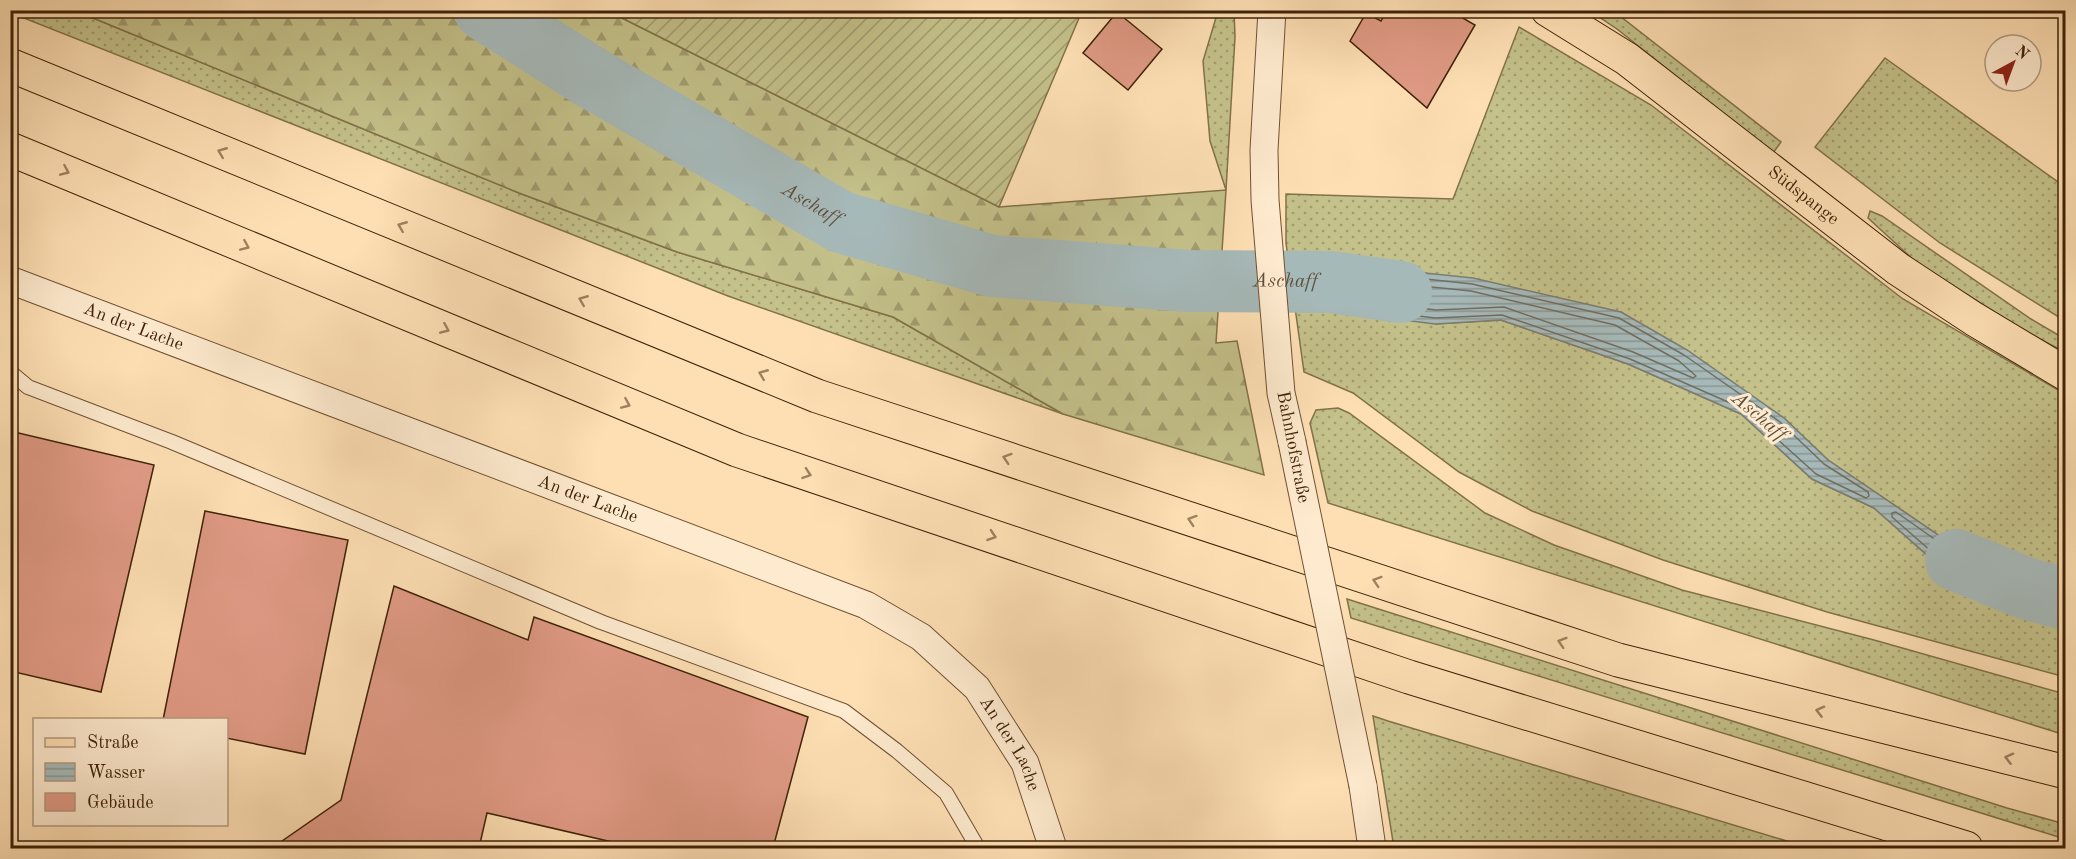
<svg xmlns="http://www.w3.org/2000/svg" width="2076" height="859" font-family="'Old Standard TT',serif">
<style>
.grass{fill:url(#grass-dots);stroke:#827248;stroke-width:1.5;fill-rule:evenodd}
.forest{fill:url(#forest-firs);stroke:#827248;stroke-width:1.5}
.garden{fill:url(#garden-furrows);stroke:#827248;stroke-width:1.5}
.water{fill:url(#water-rules);stroke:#7d7d72;stroke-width:1.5}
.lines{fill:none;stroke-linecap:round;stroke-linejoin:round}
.shore{stroke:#726e60;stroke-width:1.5}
.river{stroke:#a6b9b9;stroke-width:62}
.building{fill:#e09a85;stroke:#3f2207;stroke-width:1.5}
.service-casing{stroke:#6f5132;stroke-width:16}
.minor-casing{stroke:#6f5132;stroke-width:29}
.primary-casing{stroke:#3f2207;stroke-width:35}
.motorway-casing{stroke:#3f2207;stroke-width:35}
.service{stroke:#feeace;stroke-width:14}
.minor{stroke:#feeace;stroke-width:27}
.primary{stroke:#fedfb4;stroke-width:33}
.motorway{stroke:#fedfb4;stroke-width:33}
.minor-bridge-casing{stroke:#6f5132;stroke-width:29;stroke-linecap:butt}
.minor-bridge{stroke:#feeace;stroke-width:27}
.oneway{stroke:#9e805e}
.labels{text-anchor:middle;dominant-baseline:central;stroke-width:6;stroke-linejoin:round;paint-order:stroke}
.street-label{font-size:18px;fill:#3f2207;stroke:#feeace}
.water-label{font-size:20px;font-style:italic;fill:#5e4f3c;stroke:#feeace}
</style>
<defs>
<pattern id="grass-dots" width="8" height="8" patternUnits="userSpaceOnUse" patternTransform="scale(1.5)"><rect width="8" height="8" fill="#c4c18a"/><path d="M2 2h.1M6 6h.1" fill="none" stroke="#a19c6f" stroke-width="1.8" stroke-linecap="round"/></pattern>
<pattern id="forest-firs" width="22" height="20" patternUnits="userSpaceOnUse" patternTransform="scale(1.5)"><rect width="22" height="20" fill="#c4c18a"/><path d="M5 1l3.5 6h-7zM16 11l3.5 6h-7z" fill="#a19c6f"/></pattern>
<pattern id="garden-furrows" width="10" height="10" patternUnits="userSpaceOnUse" patternTransform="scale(1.5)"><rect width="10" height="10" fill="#c4c18a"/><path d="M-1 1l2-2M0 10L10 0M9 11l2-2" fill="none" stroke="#a19c6f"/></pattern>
<pattern id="water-rules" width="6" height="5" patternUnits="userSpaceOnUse" patternTransform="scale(1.5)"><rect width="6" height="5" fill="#a6b9b9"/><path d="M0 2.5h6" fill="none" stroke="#899694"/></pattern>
</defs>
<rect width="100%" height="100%" fill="#fedfb4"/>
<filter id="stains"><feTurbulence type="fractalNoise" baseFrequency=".00333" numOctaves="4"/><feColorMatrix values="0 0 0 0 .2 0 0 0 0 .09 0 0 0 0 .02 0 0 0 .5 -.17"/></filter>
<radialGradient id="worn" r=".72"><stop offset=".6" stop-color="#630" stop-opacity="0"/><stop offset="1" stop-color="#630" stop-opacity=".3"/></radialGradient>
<path class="grass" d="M10,11H76L519,193L677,252L893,317L1063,414L728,296L11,13Z
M1218,11H1234L1235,37L1226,190L1210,141L1203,61Z
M1590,11L1616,13L1781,142L1773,153L1617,29Z
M1519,27L1651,105L1903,299L2065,394V677L1827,612L1663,560L1532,511L1459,472L1353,393L1304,372L1286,243V194L1453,199ZM1621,312L1784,418L1828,460L1953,545L2014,572L2056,613L1945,571L1874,508L1812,479L1741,414L1628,364L1501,320L1435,324Z
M1885,58L2065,187V321L1940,243L1815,147Z
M1870,211L1882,216L2031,319L2065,339V352L2028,333L1917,263L1868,218Z
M1338,408L1349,413L1485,513L1554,545L1682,590L1874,640L2065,694V735L1328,503L1310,423L1316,410Z
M1347,599L2007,808L2065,824V839L1351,618Z
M1373,716L1388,721L1810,848H1394Z"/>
<path class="forest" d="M76,11H608L999,207L1226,190L1216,343L1237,341L1264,475L1063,414L893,317L677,252L519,193Z"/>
<path class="garden" d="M608,11H1082L999,207Z"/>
<path class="water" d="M1310,261L1473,278L1621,312L1687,350L1784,418L1828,460L1953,545L2014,572L2058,614L1945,571L1874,508L1812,479L1741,414L1628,364L1501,320L1435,324L1325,310Z"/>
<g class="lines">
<path class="shore" d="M1323,268L1472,284L1619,318L1684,355L1780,422L1824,464L1868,492L1869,496L1866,498L1816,474L1744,409L1630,359L1502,315L1435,318L1331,305L1319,272Z
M1333,277L1471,291L1615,325L1679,361L1696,376L1693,378L1633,352L1504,307L1436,310L1337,298L1330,281Z
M1896,512L1950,550L2011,577L2022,591L2018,592L1948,566L1892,517V513Z"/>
<g class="river">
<path id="s1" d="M485,10L592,78L841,222L992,266L1188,281L1330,282L1401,292"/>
<path d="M1956,560L2028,589L2066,599"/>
</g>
</g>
<path class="building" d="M1387,10H1405L1413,15L1415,10H1449L1475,25L1427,108L1350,41L1366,13L1381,21Z
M1117,12L1162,49L1128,90L1083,53Z
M10,431L154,465L101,692L10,671Z
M205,511L348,540L305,754L226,738V720H163Z
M394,586L528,640L534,617L808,717L773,848H638L487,813L479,848H272L341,800Z"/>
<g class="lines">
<g class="service-casing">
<path id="service" d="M10,372L28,387L172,442L601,622L844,711L897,751L946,793L978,848"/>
</g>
<g class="minor-casing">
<g id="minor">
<path d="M1272,10L1264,150L1265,200L1281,393L1292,442"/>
<path id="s2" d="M10,280L866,605L921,637L977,688L1025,763L1053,848"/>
<path d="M1363,786L1372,848"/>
</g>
</g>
<g class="primary-casing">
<g id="primary">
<path id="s3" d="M1548,10L1627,59L1898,269L1974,319L2066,374"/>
</g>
</g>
<g class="motorway-casing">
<path id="motorway" d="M10,65L817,396L1618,660L2066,772
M10,149L737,450L1409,677L1966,848"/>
</g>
<use href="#service" class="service"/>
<use href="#minor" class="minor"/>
<use href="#primary" class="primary"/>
<use href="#motorway" class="motorway"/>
<g class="minor-bridge-casing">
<path id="minor-bridge" d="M1292,442L1363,786"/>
</g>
<use href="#minor-bridge" class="minor-bridge"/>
</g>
<defs><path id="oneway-chevron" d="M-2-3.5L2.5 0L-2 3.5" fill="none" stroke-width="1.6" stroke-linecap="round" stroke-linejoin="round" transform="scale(1.5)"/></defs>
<g class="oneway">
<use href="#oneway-chevron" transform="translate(222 152) rotate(-158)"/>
<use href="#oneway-chevron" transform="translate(65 171) rotate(23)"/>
<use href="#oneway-chevron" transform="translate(402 226) rotate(-158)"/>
<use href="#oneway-chevron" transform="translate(245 246) rotate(23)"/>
<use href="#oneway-chevron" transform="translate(583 300) rotate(-158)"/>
<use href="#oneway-chevron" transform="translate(445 329) rotate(23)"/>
<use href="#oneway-chevron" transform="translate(763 374) rotate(-158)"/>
<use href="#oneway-chevron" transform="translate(626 404) rotate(23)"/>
<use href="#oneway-chevron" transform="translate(1007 458) rotate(-162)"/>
<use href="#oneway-chevron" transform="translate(807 474) rotate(19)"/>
<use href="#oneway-chevron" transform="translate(1192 520) rotate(-162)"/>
<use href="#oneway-chevron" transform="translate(992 536) rotate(19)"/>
<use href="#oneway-chevron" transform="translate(1377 581) rotate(-162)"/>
<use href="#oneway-chevron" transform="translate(1562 642) rotate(-162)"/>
<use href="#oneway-chevron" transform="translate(1820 711) rotate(-166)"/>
<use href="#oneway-chevron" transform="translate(2009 758) rotate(-166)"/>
</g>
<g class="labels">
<g class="street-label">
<text stroke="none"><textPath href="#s3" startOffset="316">Südspange</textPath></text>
<text stroke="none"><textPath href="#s2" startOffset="132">An der Lache</textPath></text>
<text transform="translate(1293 447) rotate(79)">Bahnhofstraße</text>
<text stroke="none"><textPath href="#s2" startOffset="618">An der Lache</textPath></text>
<text stroke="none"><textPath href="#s2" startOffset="1120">An der Lache</textPath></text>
</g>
<g class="water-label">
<text stroke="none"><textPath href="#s1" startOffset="380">Aschaff</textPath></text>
<text stroke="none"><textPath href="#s1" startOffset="866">Aschaff</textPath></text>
<text transform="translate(1759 417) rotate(40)">Aschaff</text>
</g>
</g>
<rect width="2076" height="859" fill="none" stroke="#fedfb4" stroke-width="36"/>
<rect x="12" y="12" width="2052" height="835" fill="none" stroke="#3f2207" stroke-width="3"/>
<rect x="18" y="18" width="2040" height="823" fill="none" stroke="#3f2207" stroke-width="1.5"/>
<rect x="33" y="718" width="195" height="108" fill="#feeace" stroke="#b29a7e" stroke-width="1.5"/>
<rect x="45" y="738" width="30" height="9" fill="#fedfb4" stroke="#b29a7e" stroke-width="1.5"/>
<text x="87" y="748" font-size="18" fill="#3f2207">Straße</text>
<rect x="45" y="763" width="30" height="18" fill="url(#water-rules)" stroke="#b29a7e" stroke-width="1.5"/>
<text x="87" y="778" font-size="18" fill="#3f2207">Wasser</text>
<rect x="45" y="793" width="30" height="18" fill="#e09a85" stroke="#b29a7e" stroke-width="1.5"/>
<text x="87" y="808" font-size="18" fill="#3f2207">Gebäude</text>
<g transform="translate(2013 63) rotate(41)"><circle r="28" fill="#feeace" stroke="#b29a7e" stroke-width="1.5"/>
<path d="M0-4.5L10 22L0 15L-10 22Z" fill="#8f2418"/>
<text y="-9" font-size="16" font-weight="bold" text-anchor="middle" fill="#3f2207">N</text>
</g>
<rect width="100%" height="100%" filter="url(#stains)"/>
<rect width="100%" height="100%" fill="url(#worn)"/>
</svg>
